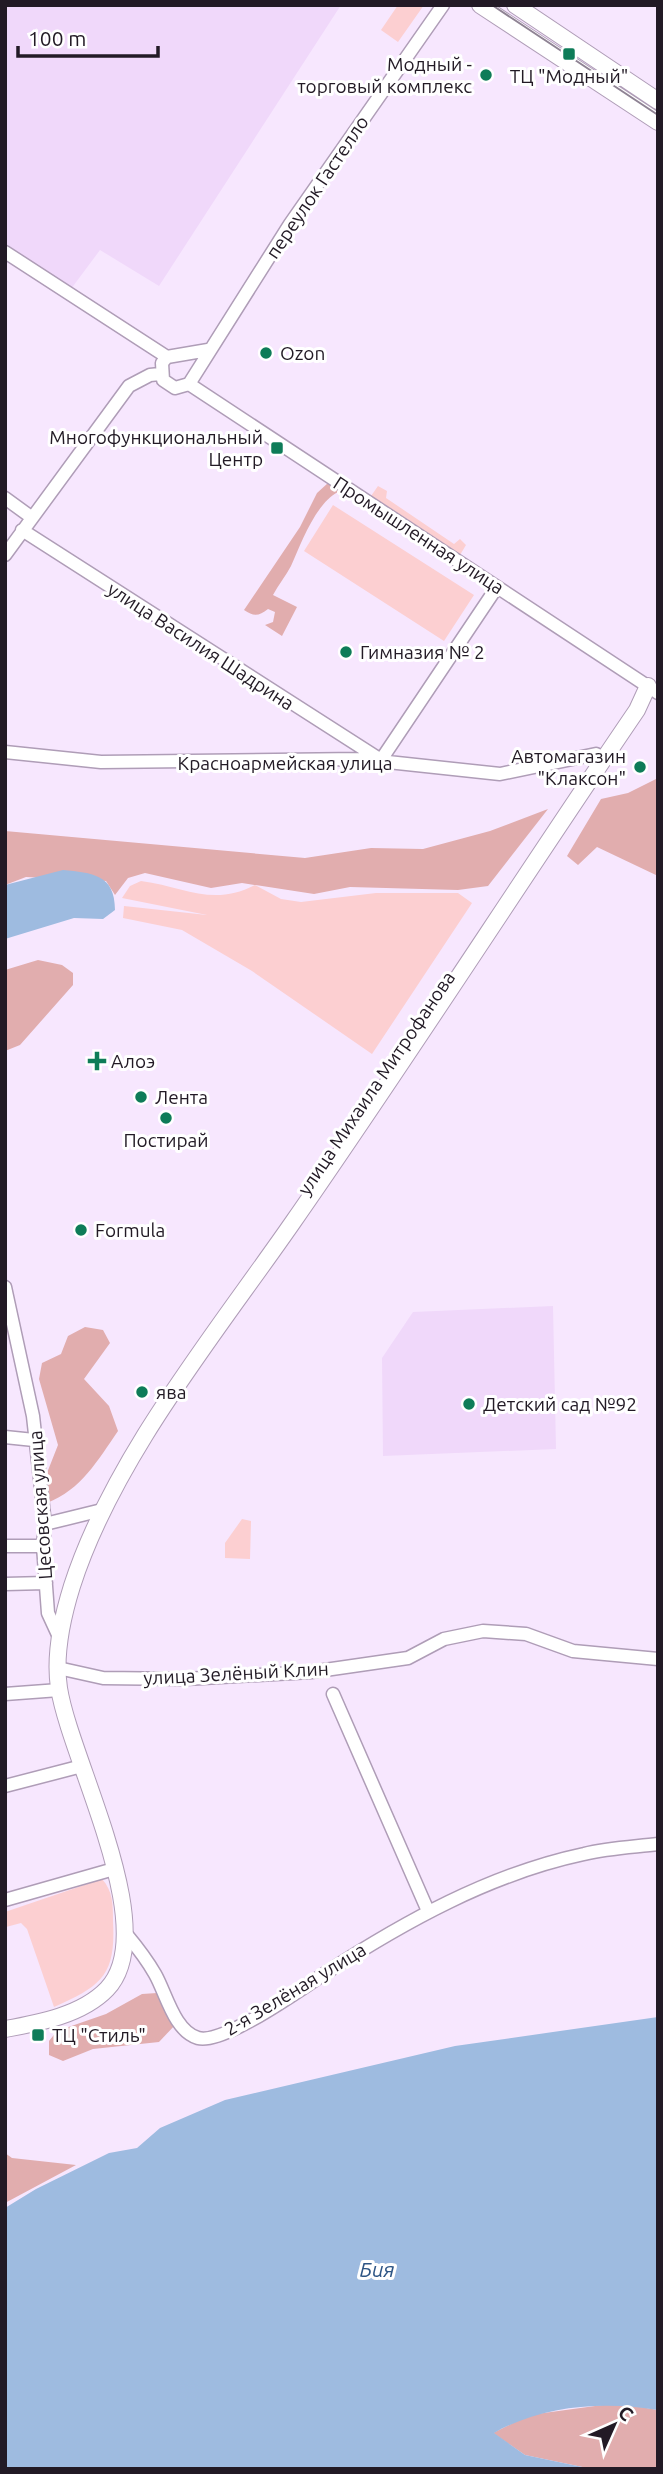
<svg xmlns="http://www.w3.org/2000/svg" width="663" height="2474" font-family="Ubuntu,sans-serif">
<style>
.built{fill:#f0d8fa}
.green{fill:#fccfd1}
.forest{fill:#e1adae}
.water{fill:#9ebbe0}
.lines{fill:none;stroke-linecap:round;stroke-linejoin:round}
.minor-casing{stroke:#af9db7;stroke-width:15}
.major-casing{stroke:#af9db7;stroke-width:18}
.minor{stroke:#fff;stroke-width:12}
.major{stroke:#fff;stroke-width:16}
.tram{stroke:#8f8394;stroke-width:2}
.poi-dot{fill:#0e7c58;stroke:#fff;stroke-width:2.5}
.labels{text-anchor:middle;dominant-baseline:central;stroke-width:6;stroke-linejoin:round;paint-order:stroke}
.poi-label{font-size:19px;fill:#221a25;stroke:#fff;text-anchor:start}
.street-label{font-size:19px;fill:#221a25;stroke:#fff}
.water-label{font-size:21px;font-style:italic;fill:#2d5585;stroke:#fff}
</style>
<rect width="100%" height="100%" fill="#f7e7fe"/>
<path class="built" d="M5,5H341L159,286L100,250L71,289L5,243Z
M553,1306L556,1449L383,1456L382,1358L413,1312Z"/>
<path class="green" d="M398,5H424L398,42L381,30Z
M378,486L387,491L386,498L454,544L460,539L466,545L460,555L371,496Z
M333,505L474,595L444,641L304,551Z
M141,881C185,887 213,907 255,885L281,899L301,902L376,893H458L472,903L372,1054L252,971L182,930L123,918L124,906L207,915L122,898L130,886Z
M242,1519L251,1521L250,1559L225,1558V1543Z
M102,1879C113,1891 113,1905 113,1921C116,1975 102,1986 54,2007L27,1929L21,1923L6,1927L5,1912Z"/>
<path class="forest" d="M328,483L337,487L338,492C315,504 301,544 291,566C286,576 278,585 273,595L297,607L282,636L265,625L273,622L275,612L268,609C259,616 254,617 244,610L300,527L317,493Z
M658,778V876L597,847L578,865L567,856L601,799L628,793Z
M548,809L488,886L458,890L350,887L314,894L242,883L211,888L145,873L128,878L115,895L106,881L26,877L5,885V831L305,858L371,848L423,849L490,831Z
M38,960L62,965L73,973V985L20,1045L5,1051V970Z
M85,1327L103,1330L110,1343L84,1379L109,1406L118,1431C98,1460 81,1490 47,1503L45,1478L58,1445L39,1379L42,1363L61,1354L68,1336Z
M157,1993L172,2007L176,2024L159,2042L93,2049L63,2061L49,2055V2041L57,2031L106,2014L142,1994Z
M5,2153L12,2158L76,2165L5,2203Z
M617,2403L658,2410V2469H592L525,2455L493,2433L529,2415Z"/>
<path class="water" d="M63,870C92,873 115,874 115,910L103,919L74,918L5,939V885Z
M658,2017V2410C603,2401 543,2405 494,2433L525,2455L592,2469H5V2208L36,2189L109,2153L137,2148L160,2128L225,2100L455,2046Z"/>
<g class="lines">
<g class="minor-casing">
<path id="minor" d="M5,252L167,357
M208,350L167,357L162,363L163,380L175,388L189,384L290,224L443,5
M189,384L658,693
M5,498L31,517
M22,530L381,760L497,587
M5,555L129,386L150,375L160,374
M5,752L101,762L360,759L500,774L596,754L604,758
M5,1287L33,1416L45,1524L43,1546L48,1613L60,1639
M5,1437L34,1440
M45,1524L102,1510
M5,1546H43
M5,1584L46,1583
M58,1668L103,1678L185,1679L311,1672L408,1658L444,1639L483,1631L526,1634L573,1651L658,1659
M5,1694L59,1690
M333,1694L428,1911
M5,1786L82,1766
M5,1900L114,1869
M127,1935C137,1947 147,1960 155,1974C166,1993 174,2031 198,2038C223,2045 301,1989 324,1974C404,1922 490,1874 584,1854C608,1848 633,1847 658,1844"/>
</g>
<g class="major-casing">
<path id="major" d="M480,5L658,122
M515,5L658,101
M5,2029C39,2023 82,2015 107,1989C163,1930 70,1760 59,1688C54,1655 62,1618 72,1586C113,1458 216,1333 293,1222C410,1054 521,880 637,710L648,686"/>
</g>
<use href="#minor" class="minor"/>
<use href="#major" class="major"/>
<path class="tram" d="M492,5L658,115"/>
</g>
<g class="poi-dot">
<rect x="562" y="47" width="14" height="14" rx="3.5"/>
<circle cx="486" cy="75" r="7"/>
<circle cx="266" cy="353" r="7"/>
<rect x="270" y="441" width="14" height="14" rx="3.5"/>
<circle cx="346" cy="652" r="7"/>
<circle cx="640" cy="767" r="7"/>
<path d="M93.5 1050.5h7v7h7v7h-7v7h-7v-7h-7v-7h7z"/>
<circle cx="141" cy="1097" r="7"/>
<circle cx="166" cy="1118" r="7"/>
<circle cx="81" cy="1230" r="7"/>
<circle cx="142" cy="1392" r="7"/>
<circle cx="469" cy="1404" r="7"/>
<rect x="31" y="2028" width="14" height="14" rx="3.5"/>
</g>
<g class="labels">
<g class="poi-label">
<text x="472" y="64" text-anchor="end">Модный -<tspan x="472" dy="22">торговый комплекс</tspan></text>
<text x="569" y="76" text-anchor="middle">ТЦ "Модный"</text>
<text x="280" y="353">Ozon</text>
<text x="263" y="437" text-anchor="end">Многофункциональный<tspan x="263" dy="22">Центр</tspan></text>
<text x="360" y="652">Гимназия № 2</text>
<text x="626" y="756" text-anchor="end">Автомагазин<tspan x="626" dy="22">"Клаксон"</tspan></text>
<text x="111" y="1061">Алоэ</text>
<text x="155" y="1097">Лента</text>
<text x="166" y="1140" text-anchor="middle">Постирай</text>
<text x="95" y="1230">Formula</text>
<text x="156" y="1392">ява</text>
<text x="483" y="1404">Детский сад №92</text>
<text x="52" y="2035">ТЦ "Стиль"</text>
</g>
<g class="street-label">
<text transform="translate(317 187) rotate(-56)">переулок Гастелло</text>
<text transform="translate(419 535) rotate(33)">Промышленная улица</text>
<text transform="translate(201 646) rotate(33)">улица Василия Шадрина</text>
<text x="285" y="763">Красноармейская улица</text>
<text transform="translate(376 1083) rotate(-56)">улица Михаила Митрофанова</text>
<text transform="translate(40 1505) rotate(-94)">Цесовская улица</text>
<text transform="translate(236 1673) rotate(-3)">улица Зелёный Клин</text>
<text transform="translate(295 1989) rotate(-31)">2-я Зелёная улица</text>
</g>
<g class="water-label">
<text x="377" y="2269">Бия</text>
</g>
</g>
<rect width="663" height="2474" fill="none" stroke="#221a25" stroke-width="14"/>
<g transform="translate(614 2425) rotate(45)" stroke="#ffffff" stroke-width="5" paint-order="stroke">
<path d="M0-5L12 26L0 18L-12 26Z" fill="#221a25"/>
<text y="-10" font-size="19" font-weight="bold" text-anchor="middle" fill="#221a25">С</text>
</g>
<path d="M18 46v10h140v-10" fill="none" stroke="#221a25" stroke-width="3.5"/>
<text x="28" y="46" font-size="21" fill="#221a25" stroke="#ffffff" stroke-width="5" paint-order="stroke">100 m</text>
</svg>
